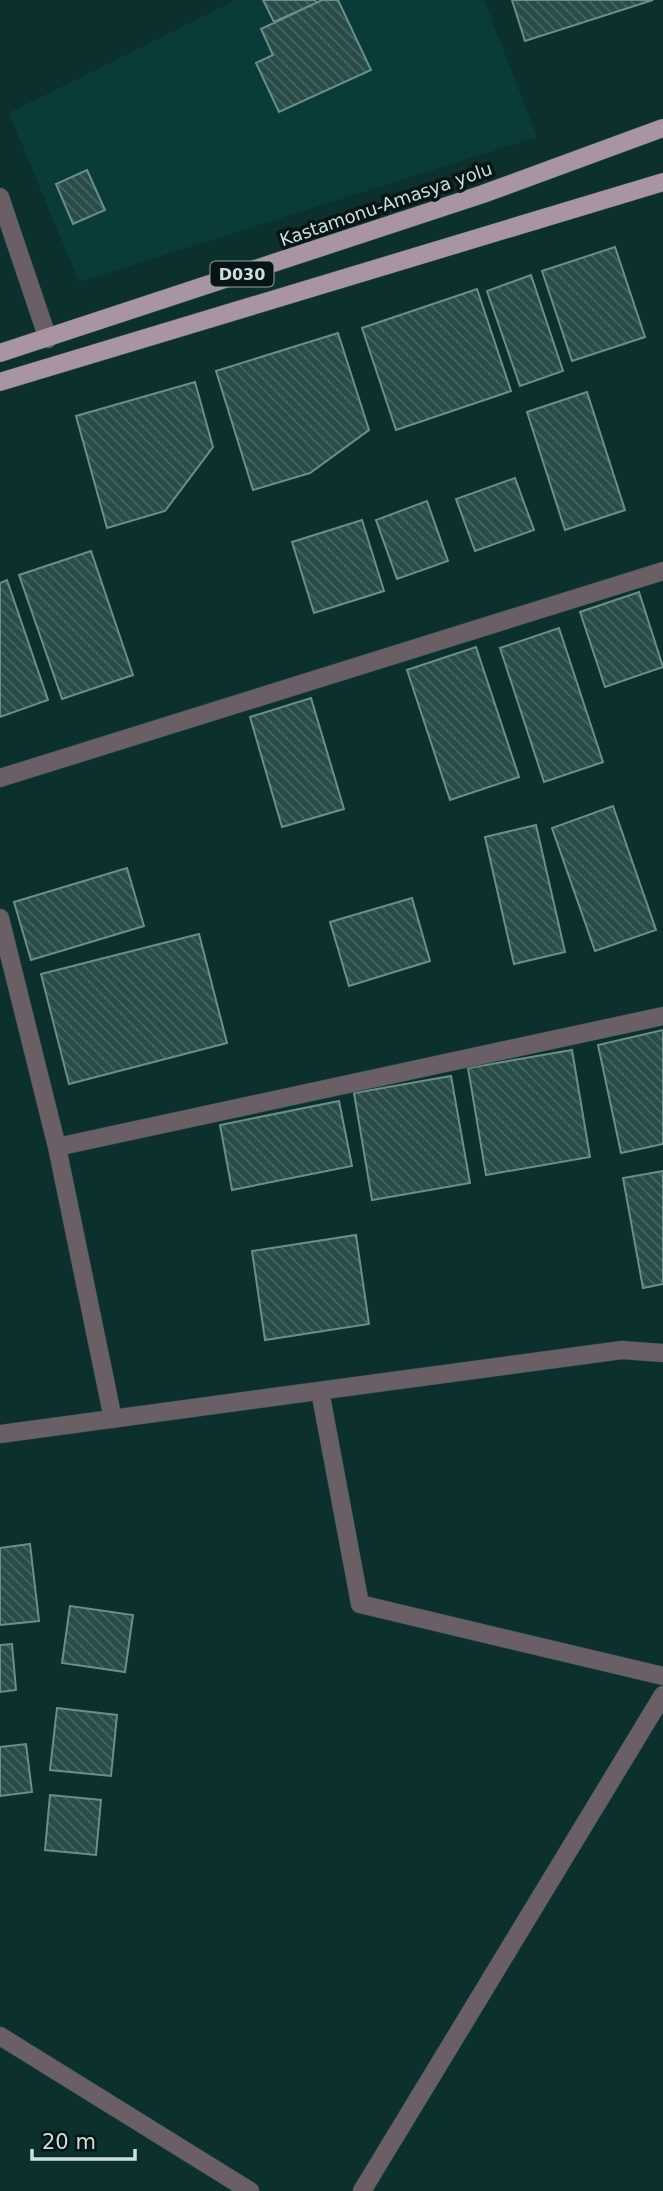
<svg xmlns="http://www.w3.org/2000/svg" width="663" height="2191" font-family="'DejaVu Sans',sans-serif">
<style>
.built{fill:#093c39}
.building{fill:url(#building-back-hatch);stroke:#6a8f8b;stroke-width:2}
.lines{fill:none;stroke-linecap:round;stroke-linejoin:round}
.minor-casing{stroke:#2a4c4a;stroke-width:19}
.tertiary-casing{stroke:#2a4c4a;stroke-width:19}
.primary-casing{stroke:#2a4c4a;stroke-width:19}
.minor{stroke:#6a5f67;stroke-width:18}
.tertiary{stroke:#6a5f67;stroke-width:18}
.primary{stroke:#a994a4;stroke-width:18}
.labels{text-anchor:middle;dominant-baseline:central;stroke-width:7;stroke-linejoin:round;paint-order:stroke}
.shield{fill:#071514;stroke:#91a2a1;stroke-width:2}
.shield-label{font-size:16px;font-weight:bold;fill:#ccdfdd}
.street-label{font-size:18px;fill:#ccdfdd;stroke:#071514}
</style>
<defs>
<pattern id="building-back-hatch" width="6" height="6" patternUnits="userSpaceOnUse" patternTransform="scale(1.75)"><rect width="6" height="6" fill="#294c49"/><path d="M-1 5l2 2M0 0l6 6M5-1l2 2" fill="none" stroke="#476563"/></pattern>
</defs>
<rect width="100%" height="100%" fill="#0b302e"/>
<path class="built" d="M236,0H484L537,137L79,282L9,113Z"/>
<path class="building" d="M263,0H315L316,3L274,22Z
M322,0H338L371,70L279,112L256,63L273,55L261,29Z
M512,0H653L525,41Z
M87,170L105,210L73,224L56,184Z
M615,247L645,337L572,361L542,271Z
M531,275L563,371L520,386L487,291Z
M477,289L511,391L396,430L362,328Z
M338,333L369,430L310,473L253,490L216,371Z
M195,382L213,447L165,511L107,528L76,416Z
M587,392L625,510L565,530L527,412Z
M515,478L534,530L475,551L456,499Z
M427,501L448,561L397,579L376,520Z
M362,520L384,591L314,613L292,542Z
M91,551L133,675L62,699L19,575Z
M7,580L48,700L0,717V583Z
M639,592L663,667L605,687L580,612Z
M559,628L603,762L544,782L500,648Z
M476,647L519,777L450,800L407,670Z
M311,698L344,809L282,827L250,717Z
M613,806L656,930L595,951L552,828Z
M536,825L565,952L514,964L485,837Z
M127,868L144,926L31,960L14,902Z
M412,898L430,961L349,986L330,922Z
M199,934L227,1043L69,1084L41,974Z
M663,1030V1144L621,1153L598,1045Z
M572,1050L590,1157L486,1175L468,1068Z
M451,1076L470,1183L372,1200L354,1093Z
M339,1101L352,1166L232,1190L220,1125Z
M663,1171V1284L643,1288L623,1178Z
M356,1235L369,1324L265,1340L252,1251Z
M30,1544L39,1621L0,1625V1548Z
M70,1606L133,1615L125,1672L62,1663Z
M12,1644L16,1690L0,1692V1645Z
M57,1708L117,1715L111,1776L50,1770Z
M26,1744L32,1792L0,1796V1747Z
M50,1795L101,1800L96,1855L45,1850Z"/>
<g class="lines">
<g class="minor-casing">
<path id="minor" d="M0,197L48,339
M0,778L663,571
M0,918L57,1147L663,1016
M57,1147L113,1419
M320,1391L360,1604L663,1676
M0,2036L250,2191
M362,2191L663,1695"/>
</g>
<g class="tertiary-casing">
<path id="tertiary" d="M0,1434L622,1350L663,1353"/>
</g>
<g class="primary-casing">
<path id="primary" d="M0,353L483,194L663,128
M0,382L663,182"/>
</g>
<use href="#minor" class="minor"/>
<use href="#tertiary" class="tertiary"/>
<use href="#primary" class="primary"/>
</g>
<g class="labels">
<rect class="shield" x="210.5" y="261.5" width="63" height="25" rx="5"/>
<g class="shield-label">
<text x="242" y="274">D030</text>
</g>
<g class="street-label">
<text transform="translate(386 204) rotate(-19)">Kastamonu-Amasya yolu</text>
</g>
</g>
<path d="M32 2149v10h103v-10" fill="none" stroke="#ccdfdd" stroke-width="3.5"/>
<text x="42" y="2149" font-size="21" fill="#ccdfdd" stroke="#071514" stroke-width="5" paint-order="stroke">20 m</text>
</svg>
